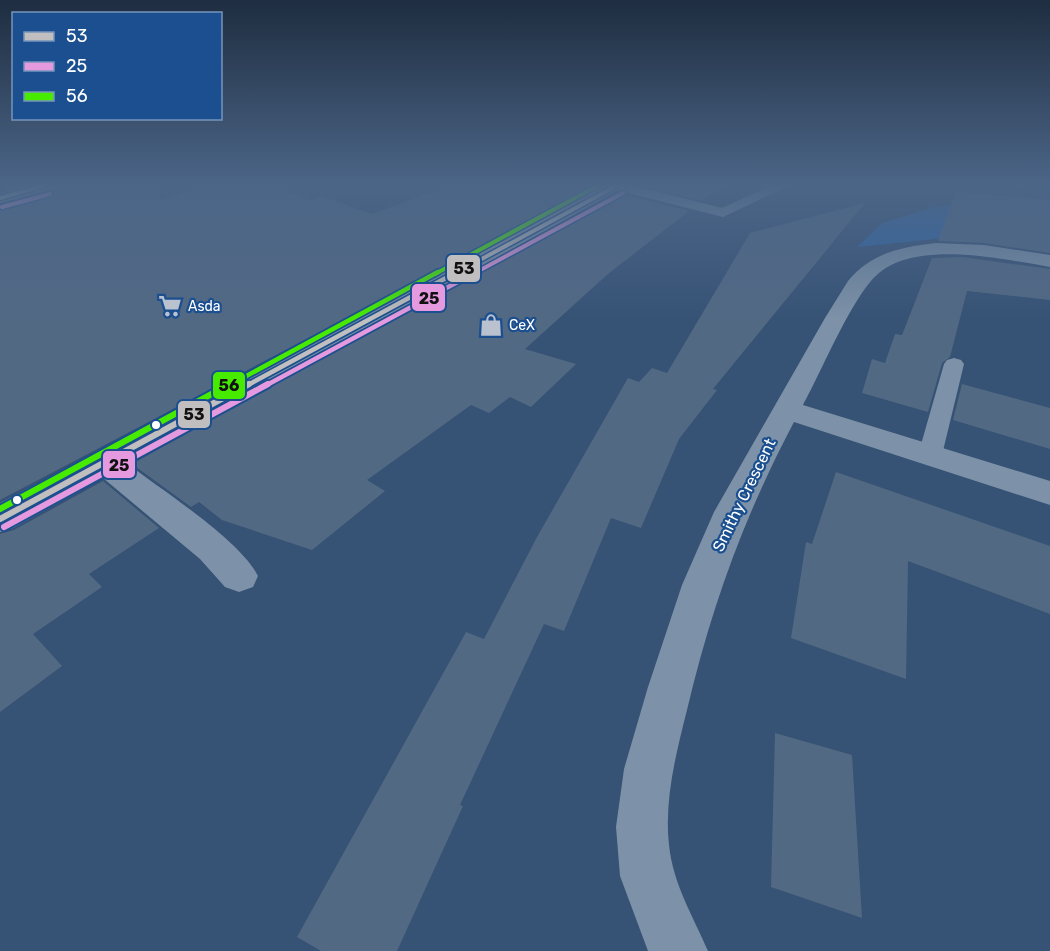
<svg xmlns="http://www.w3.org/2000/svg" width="1050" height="951" font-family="Rubik,sans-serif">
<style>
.green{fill:#2f66a5}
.building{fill:#526984}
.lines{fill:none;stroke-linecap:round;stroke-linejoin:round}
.lane{fill:#7d92a8;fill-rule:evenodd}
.street{fill:#7d92a8;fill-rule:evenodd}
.secondary{fill:#798da4;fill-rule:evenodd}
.bus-1-far2-casing{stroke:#1b4f8f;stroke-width:7}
.bus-1-far1-casing{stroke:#1b4f8f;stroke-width:8}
.bus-1-casing{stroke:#1b4f8f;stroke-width:10}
.bus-2-far2-casing{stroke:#1b4f8f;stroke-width:7}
.bus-2-far1-casing{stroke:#1b4f8f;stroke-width:8}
.bus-2-casing{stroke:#1b4f8f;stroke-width:10}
.bus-3-far2-casing{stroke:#1b4f8f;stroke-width:7}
.bus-3-far1-casing{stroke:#1b4f8f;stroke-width:8}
.bus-3-casing{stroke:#1b4f8f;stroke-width:10}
.bus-1-far2{stroke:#c0bebe;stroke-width:4}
.bus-1-far1{stroke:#c0bebe;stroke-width:4.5}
.bus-1{stroke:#c0bebe;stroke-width:6}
.bus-2-far2{stroke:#e599de;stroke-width:4}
.bus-2-far1{stroke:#e599de;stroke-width:4.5}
.bus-2{stroke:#e599de;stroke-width:6}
.bus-3-far2{stroke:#46eb00;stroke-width:4}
.bus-3-far1{stroke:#46eb00;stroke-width:4.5}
.bus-3{stroke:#46eb00;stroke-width:6}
.bus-dot{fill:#fff;stroke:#1b4f8f;stroke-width:2}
.labels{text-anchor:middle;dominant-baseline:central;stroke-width:4.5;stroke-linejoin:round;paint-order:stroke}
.far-poi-label{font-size:14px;fill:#fff;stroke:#1b4f8f;text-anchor:start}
.street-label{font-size:16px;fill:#fff;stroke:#1b4f8f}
.line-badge{stroke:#1b4f8f;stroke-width:2}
.pale-badge-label{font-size:16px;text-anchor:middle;font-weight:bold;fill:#111}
</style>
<rect width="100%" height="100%" fill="#365274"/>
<path class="green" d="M949,206L1037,213L935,239L857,247L882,223L935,207Z"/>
<path class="building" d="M58,185H158L160,200L209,185H270L310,200L321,196L372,214L451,185H599L0,500V205L55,191Z
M642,185H722L702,201Z
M956,192L1050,200V253L984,243L938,241Z
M618,193L689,211L608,274L525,349L576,364L531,407L510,397L489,413L471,405L367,480L385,491L312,550L222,520L199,502L191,507L132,464Z
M865,203L713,389L717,390L679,439L641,528L611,518L564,631L544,624L460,805L463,806L397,951H321L297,937L466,632L484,639L537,537L628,378L639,382L652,368L667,373L750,233Z
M962,257L1050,269V300L967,291L950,357L942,363L928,412L862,393L872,359L885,363L895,334L902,335L932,258Z
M962,384L1050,408V449L953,420Z
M836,472L1050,546V614L908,561L906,679L791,638L806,542L812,544Z
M103,481L159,528L89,574L102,587L33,634L62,666L0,712V534L14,530Z
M775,733L852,755L862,918L771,887Z"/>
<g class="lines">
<path class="lane" d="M631,185L722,208L772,185H790L723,217L612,189L610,186Z
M954,358L961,360L964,364L942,455L939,461L930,463L921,461L918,455L944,364L947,360Z"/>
<path class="street" d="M605,185H627L128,464C163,491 240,540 258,576L253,587L239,592L225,587L200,559L103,478L13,528L0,532V503Z
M936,243L984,245L1050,255V267C1003,259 919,240 879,273C853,294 821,373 803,405L1050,481V505L794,422C743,519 712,605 687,710C676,754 664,800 669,845C673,884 693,916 708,951H648L620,876L616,827L624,769L648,687L682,585L714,512L825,318L848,281C871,253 901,247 936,243Z"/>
<path class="secondary" d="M27,185H56L54,189L0,203V193Z"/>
<g class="bus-1-far2-casing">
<path id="bus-1-far2" d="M0,198L46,185
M454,274L618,185"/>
</g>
<g class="bus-1-far1-casing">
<path id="bus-1-far1" d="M246,386L457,272"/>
</g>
<g class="bus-1-casing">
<path id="bus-1" d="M0,519L249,384"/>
</g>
<g class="bus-2-far2-casing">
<path id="bus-2-far2" d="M2,207L50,194
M473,274L623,193"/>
</g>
<g class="bus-2-far1-casing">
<path id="bus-2-far1" d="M265,386L476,272"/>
</g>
<g class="bus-2-casing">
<path id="bus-2" d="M4,527L268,384"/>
</g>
<g class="bus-3-far2-casing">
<path id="bus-3-far2" d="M435,274L599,185"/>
</g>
<g class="bus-3-far1-casing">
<path id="bus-3-far1" d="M228,386L438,272"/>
</g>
<g class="bus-3-casing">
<path id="bus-3" d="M0,509L230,384"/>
</g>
<use href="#bus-1-far2" class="bus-1-far2"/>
<use href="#bus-1-far1" class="bus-1-far1"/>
<use href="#bus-1" class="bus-1"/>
<use href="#bus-2-far2" class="bus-2-far2"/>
<use href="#bus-2-far1" class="bus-2-far1"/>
<use href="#bus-2" class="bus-2"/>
<use href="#bus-3-far2" class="bus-3-far2"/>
<use href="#bus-3-far1" class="bus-3-far1"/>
<use href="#bus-3" class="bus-3"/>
</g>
<linearGradient id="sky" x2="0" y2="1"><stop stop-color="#1e2d40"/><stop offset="0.58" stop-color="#4c6688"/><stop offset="1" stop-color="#4c6688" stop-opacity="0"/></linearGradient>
<rect width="1050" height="319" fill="url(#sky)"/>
<defs>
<g id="supermarket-bare" transform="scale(1.8)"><path d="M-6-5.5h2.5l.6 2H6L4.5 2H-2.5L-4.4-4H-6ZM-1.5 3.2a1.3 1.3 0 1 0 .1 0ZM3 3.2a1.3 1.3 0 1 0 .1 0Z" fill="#b9c2ce" stroke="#1b4f8f" stroke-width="2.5" paint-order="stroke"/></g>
<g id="shop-bare" transform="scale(1.8)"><path d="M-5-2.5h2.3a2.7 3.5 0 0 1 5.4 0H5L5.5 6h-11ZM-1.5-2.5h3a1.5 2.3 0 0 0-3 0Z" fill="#b9c2ce" stroke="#1b4f8f" stroke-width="2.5" paint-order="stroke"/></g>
</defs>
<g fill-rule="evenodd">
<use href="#supermarket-bare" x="170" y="306"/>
<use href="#shop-bare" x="491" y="325"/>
</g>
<g class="bus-dot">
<circle cx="156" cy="425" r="5"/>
<circle cx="17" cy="500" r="5"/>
</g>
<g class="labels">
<g class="far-poi-label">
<text x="188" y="306">Asda</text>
<text x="509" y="325">CeX</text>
</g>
<g class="street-label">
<text transform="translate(744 495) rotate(-64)">Smithy Crescent</text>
</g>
</g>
<g class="line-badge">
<rect x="446" y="254" width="35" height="29" rx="6" fill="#c0bebe"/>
<rect x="411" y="283" width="35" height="29" rx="6" fill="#e599de"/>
<rect x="212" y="371" width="34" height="29" rx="6" fill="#46eb00"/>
<rect x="177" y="400" width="34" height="29" rx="6" fill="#c0bebe"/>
<rect x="102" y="450" width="34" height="29" rx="6" fill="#e599de"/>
</g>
<g class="pale-badge-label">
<text x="464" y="274">53</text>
<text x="429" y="304">25</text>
<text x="229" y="391">56</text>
<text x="194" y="420">53</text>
<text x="119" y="471">25</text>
</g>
<rect x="12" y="12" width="210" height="108" fill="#1b4f8f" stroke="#7695bc" stroke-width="1.5"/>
<rect x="24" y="32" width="30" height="9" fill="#c0bebe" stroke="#7695bc" stroke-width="1.5"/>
<text x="66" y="42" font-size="18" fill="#ffffff">53</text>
<rect x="24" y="62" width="30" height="9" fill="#e599de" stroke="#7695bc" stroke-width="1.5"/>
<text x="66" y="72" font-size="18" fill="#ffffff">25</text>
<rect x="24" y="92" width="30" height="9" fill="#46eb00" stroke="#7695bc" stroke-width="1.5"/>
<text x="66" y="102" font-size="18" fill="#ffffff">56</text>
</svg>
